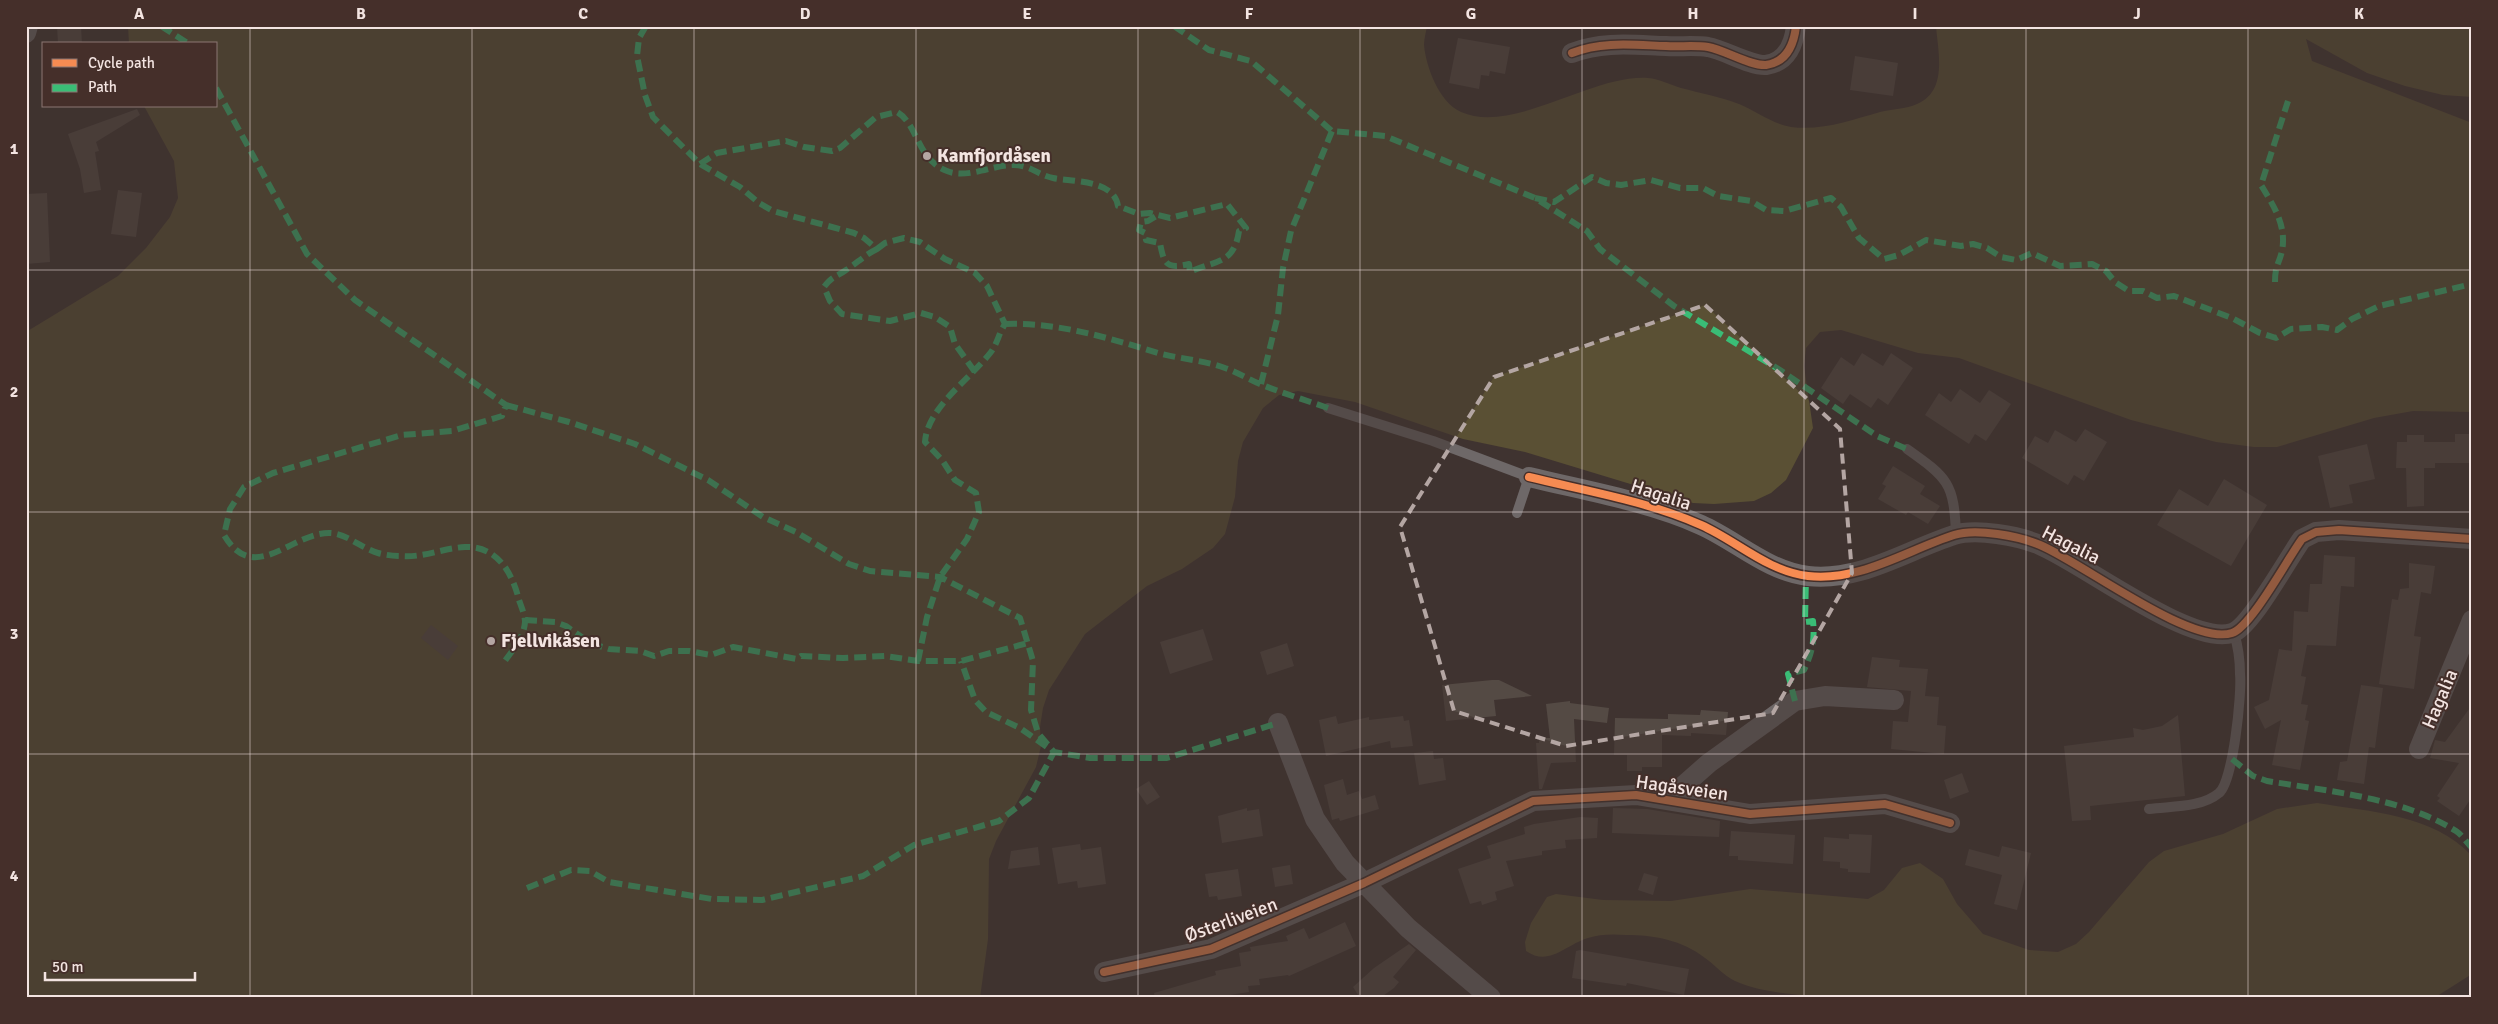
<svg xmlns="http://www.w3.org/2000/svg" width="2498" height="1024" font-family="Signika,sans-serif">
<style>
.green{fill:#5a5034}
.building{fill:#544a44}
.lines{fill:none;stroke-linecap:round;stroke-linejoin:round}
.service{stroke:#6e6868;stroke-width:10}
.minor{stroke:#6e6868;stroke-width:20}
.quiet{stroke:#3abd76;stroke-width:6;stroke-dasharray:12 6;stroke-linecap:butt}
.cycleway-casing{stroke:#452f2a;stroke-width:11}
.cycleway{stroke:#f68b52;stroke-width:8}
.marked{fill:none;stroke:#b4a6a3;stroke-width:4;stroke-dasharray:10 6;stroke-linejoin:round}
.grid{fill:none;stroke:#f3e4e1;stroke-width:1;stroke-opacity:0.55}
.poi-dot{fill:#b4a6a3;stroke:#452f2a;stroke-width:2}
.labels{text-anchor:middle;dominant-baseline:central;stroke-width:4;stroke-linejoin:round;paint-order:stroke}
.poi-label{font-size:19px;font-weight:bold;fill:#f3e4e1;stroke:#452f2a;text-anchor:start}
.street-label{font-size:19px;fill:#f3e4e1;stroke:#452f2a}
.neatline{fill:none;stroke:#f3e4e1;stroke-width:2}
.grid-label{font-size:16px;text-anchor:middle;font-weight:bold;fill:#f3e4e1}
</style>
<rect width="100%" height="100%" fill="#3f3330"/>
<path class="green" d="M128,26H1427C1426,32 1424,39 1424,45C1426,67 1439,102 1461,112C1513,135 1592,74 1648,78C1659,79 1671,85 1681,88C1700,93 1721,97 1739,104C1756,111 1773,124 1791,127C1822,131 1852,120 1880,112C1892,109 1906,109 1917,104C1948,91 1938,52 1936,26H2472V97L2443,95L2405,86L2367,73L2306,39L2312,61L2472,123V412L2413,411L2374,418L2277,447H2254L2216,442L2131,420L1959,358L1918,353L1841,330L1820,332L1806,348L1804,366L1813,428L1786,480L1771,493L1754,501L1714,504L1693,503L1525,452L1463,439L1355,402L1298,391L1279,395L1263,408L1243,442L1238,461L1235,497L1225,534L1213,548L1182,569L1147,586L1085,634L1049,690L1043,708L1040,727L1041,746L1036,767L996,841L989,859L988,939L980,998H26V332L118,276L146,248L170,217L178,198L174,161L144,106H216V44H129Z
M2317,803C2371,812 2433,814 2472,856V974L2434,998H1829C1797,994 1765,994 1735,981C1724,976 1715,965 1705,958C1682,940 1654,935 1626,935C1614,934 1599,934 1588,938C1565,945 1549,967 1526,951L1525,942L1531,923L1547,897L1556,894L1603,900L1671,901L1750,889L1868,899L1884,890L1902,868L1920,863L1943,879L1957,904L1983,934L2029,950L2058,952L2076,944L2089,932L2149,862L2164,851L2223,834L2277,809Z"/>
<path class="building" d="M57,26H81L82,44H58Z
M1458,38L1510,47L1505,74L1490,71L1489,76L1481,75L1479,89L1449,83Z
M1855,56L1898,63L1893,96L1850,90Z
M137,109L140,115L96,142L99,151L95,152L101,190L84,193L80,169L68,134Z
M118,190L142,193L136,237L111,234Z
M47,193L50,262L26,264V194Z
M1862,353L1883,366L1891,353L1913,368L1888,405L1878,398L1871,408L1850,394L1843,404L1821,388L1841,357L1854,366Z
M1960,389L1980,403L1989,390L2011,404L1986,441L1975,434L1969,444L1925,415L1939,393L1951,402Z
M2085,429L2107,442L2084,481L2074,475L2068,485L2022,458L2035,436L2048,443L2055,430L2076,442Z
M2455,434H2472V463H2435V468H2424V506L2407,507L2406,468H2396L2397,442H2407V435H2424V442H2455Z
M2367,444L2375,479L2349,485L2353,503L2330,508L2318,456Z
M1893,466L1925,486L1920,494L1940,506L1928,524L1908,512L1906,515L1878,499L1886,486L1882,484Z
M2224,479L2267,505L2231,566L2157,525L2179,489L2208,506Z
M2324,555L2355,557L2354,587L2341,586L2336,646L2307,645L2301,676L2306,677L2301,704L2308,705L2305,720L2309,721L2300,770L2272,765L2281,720L2265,729L2254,707L2269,700L2279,649L2292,651L2294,611L2308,612L2310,584H2322Z
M2409,563L2435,566L2431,594L2421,592L2414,636L2421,637L2414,689L2379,684L2392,599L2398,600L2400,589L2409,588Z
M431,625L458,646L448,660L421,638Z
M1203,629L1213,660L1170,674L1160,642Z
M1287,643L1294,666L1267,675L1260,652Z
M1872,657L1900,660L1899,667L1928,669L1925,696L1939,697L1937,725L1946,726L1944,754L1891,749L1893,721L1908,722L1911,691L1867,687Z
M1492,680H1499L1532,696L1494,700L1496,716L1446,721L1442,685Z
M2361,685L2383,688L2375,748L2369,747L2364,784L2337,780L2340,762L2347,761Z
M1570,701V703L1609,708L1607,723L1574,719L1576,762L1551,763L1542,789H1539L1536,743H1539V738H1550L1546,704Z
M2472,705V797L2459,816L2437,801L2440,798L2437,796L2459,763L2430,758L2435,740L2445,742Z
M1701,710L1728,712L1726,735L1691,733V736L1662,735V767H1642V771H1627V755H1614L1615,718L1668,719V714L1700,715Z
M2178,715L2185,796L2090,806L2091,820L2072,821L2064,746L2134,737L2133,728L2143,730L2162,726Z
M1336,716L1338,724L1369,717V720L1403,716L1404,721L1409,720L1413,746L1391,748L1390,741L1326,756L1319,720Z
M1433,751L1434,759L1443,758L1446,780L1419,785L1414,753Z
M1962,773L1969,792L1950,799L1944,780Z
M1343,779L1347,795L1359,791L1362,799L1375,795L1379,809L1340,821L1339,818L1332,820L1324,785Z
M1149,781L1160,797L1147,805L1136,789Z
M1247,808V811L1259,809L1263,836L1222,843L1218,816Z
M1613,808L1647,809L1720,821L1719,837L1612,833Z
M1580,817L1598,818L1597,838L1565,840L1566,848L1542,851V855L1506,861L1514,886L1495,892L1497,900L1482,905L1481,901L1470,904L1458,869L1491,858L1487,846L1525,834L1524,827L1534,824Z
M1731,831L1795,835L1793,864L1738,860V856H1729Z
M1849,834L1872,835L1870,873L1848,872V869L1840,868V862L1823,861L1824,837L1849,839Z
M1080,844L1081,850L1101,847L1106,884L1078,888L1077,881L1058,884L1052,848Z
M2002,846L2031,853L2017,910L1994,904L2002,875L1965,865L1969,849L1999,857Z
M1038,847L1040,865L1008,869L1011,851Z
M1290,865L1293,884L1275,887L1272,868Z
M1238,869L1242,896L1218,900L1217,896L1209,897L1205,874Z
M1644,873L1658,877L1653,895L1638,890Z
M1345,922L1356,946L1289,976L1288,975L1259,979L1260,985L1248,986L1249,992L1210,998H1155L1154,993L1216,975L1215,971L1241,966L1239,953L1251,951L1250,947L1288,941L1286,936L1304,928L1309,939Z
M1409,944L1416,950L1393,977L1399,982L1394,988L1380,998H1360L1353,987L1374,968Z
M1580,950L1689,969L1684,995L1627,983L1626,986L1572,978L1576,951Z"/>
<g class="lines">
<path class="service" d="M1328,408L1433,441L1529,477L1517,513
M1907,449C1948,478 1954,483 1956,534
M2149,809C2172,806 2201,808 2219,793C2233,782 2242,694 2240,674C2240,660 2238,646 2234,633"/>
<path class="minor" d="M26,33L28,26
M1572,53C1602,41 1634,45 1666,46C1679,47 1694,45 1708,47C1725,50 1750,66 1766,65C1787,62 1794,44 1796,26
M1529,477C1586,491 1647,501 1701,525C1737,541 1767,571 1808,576C1860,582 1907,550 1954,535C1976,528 2019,536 2040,545C2083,563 2190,646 2232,633C2251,627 2288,558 2302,539L2316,532L2339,530L2472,539
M1278,723L1315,819L1345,863L1408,928L1491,998
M2419,749L2472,620
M1667,800L1709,763L1795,701L1825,696L1894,700
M1104,972L1211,949L1364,883L1533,801L1636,795L1750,814L1885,804L1950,823"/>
<path class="quiet" d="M161,26L189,44
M646,26L639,38L637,56L645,95L653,117L700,164L740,187L759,203L773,211L854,233L864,238L877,249C865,255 857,263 846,270C835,278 833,275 824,287L830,301L842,314L890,321L921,313L935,317L950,327L955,344L975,372
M1174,26L1209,50L1251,61L1332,131L1385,136L1535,198L1587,231L1600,249L1674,306L1780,370L1877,436L1907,449
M216,88L307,254L355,300L506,405L502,416L452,431L402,435L273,473L244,487L230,509L224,535C254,586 291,533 329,533C346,533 361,548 378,553C385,555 393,556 401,556C423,558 443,548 465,547C497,546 512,572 519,600C521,606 525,615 525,622C524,638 511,652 502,665
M700,164L717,153L786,141L804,147L832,151L840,148L876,117L897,112C918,124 917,160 947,171C966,179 991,166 1011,165C1030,164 1037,175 1053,178C1071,182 1114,179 1118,206L1139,214L1150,213L1170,218L1227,204L1246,228L1239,231C1234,265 1215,260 1190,272L1189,264C1167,269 1164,265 1160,243L1146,240L1145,233L1139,230L1141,222L1148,221L1158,215
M1535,198L1554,202L1592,177L1606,183L1621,185L1651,180L1680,188H1703L1718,196L1751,201L1766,210L1784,211L1831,198L1841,207L1859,238L1884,259L1899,255L1926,240L1961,246L1973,244L1987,248L2001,257L2016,260L2032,253L2060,266L2092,264L2106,271L2115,282L2129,291H2143L2157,298L2174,296L2232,318L2260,333L2276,338L2291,329L2322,327L2337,330L2352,319L2379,306L2472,284
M877,249L885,243L904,238L920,242L945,259L975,273L987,286L1005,324
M2275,282C2275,265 2279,264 2282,251C2287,225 2273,205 2261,185L2288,101
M1005,324C1057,322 1109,338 1158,353C1180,359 1203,360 1225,368C1237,372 1248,379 1260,384C1282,393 1305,400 1328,408
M1261,384L1278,315L1283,268L1291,231L1332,131
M506,405L569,422L635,444L708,480L763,517L796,532L849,564L870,571L940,577L1020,618L1033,661L1031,710L1038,733L1054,752L1090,758H1167L1278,723
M525,620L555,622L566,626L590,643L609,649L640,651L654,656L669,651H689L711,655L733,647L797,659L801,656L843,658L885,656L918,661H961L1028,643
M918,661L927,617L940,577L967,539L979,512L976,493L955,480L942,460L925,442C927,408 970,379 991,352C997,344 999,333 1005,324
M1795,701L1788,674L1804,670C1812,653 1815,640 1813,621L1805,622L1806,576
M2232,759L2253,776L2267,781C2327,791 2404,798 2456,831C2462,835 2467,843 2472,848
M527,888L571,870L590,871L609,882L712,899L762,900L863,876L914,845L999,821L1029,798L1054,752L1020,728L986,712L975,700L961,661"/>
<g class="cycleway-casing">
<path id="cycleway" d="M1572,53C1602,41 1634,45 1666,46C1679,47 1694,45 1708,47C1725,50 1750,66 1766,65C1787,62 1794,44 1796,26
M1529,477C1586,491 1647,501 1701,525C1737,541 1767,571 1808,576C1860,582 1907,550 1954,535C1976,528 2019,536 2040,545C2083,563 2190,646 2232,633C2251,627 2288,558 2302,539L2316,532L2339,530L2472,539
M1104,972L1211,949L1364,883L1533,801L1636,795L1750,814L1885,804L1950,823"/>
</g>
<use href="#cycleway" class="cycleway"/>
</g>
<path d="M0 0H2498V1024H0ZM1705,305L1840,429L1852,573L1773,713L1566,746L1454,711L1400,527L1494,377Z" fill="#3f3330" fill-opacity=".55" fill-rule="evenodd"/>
<path class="marked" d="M1705,305L1840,429L1852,573L1773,713L1566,746L1454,711L1400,527L1494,377Z"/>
<path class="grid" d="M250,26V998M472,26V998M694,26V998M916,26V998M1138,26V998M1360,26V998M1582,26V998M1804,26V998M2026,26V998M2248,26V998M26,270H2472M26,512H2472M26,754H2472"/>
<g class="poi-dot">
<circle cx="927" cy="156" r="5"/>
<circle cx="491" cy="641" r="5"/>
</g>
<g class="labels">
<g class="poi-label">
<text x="937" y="156">Kamfjordåsen</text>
<text x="501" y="641">Fjellvikåsen</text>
</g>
<g class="street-label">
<text transform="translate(1661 495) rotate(18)">Hagalia</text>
<text transform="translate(2071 545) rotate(27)">Hagalia</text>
<text transform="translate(2440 699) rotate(-67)">Hagalia</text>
<text transform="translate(1682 788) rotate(8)">Hagåsveien</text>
<text transform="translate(1231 920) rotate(-20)">Østerliveien</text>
</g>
</g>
<rect width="2498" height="1024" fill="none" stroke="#452f2a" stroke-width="55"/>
<rect x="42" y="42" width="175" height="65" fill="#452f2a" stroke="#8b7773"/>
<rect x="52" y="59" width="25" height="8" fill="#f68b52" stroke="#8b7773"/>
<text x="88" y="68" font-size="15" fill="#f3e4e1">Cycle path</text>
<rect x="52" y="84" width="25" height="8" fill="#3abd76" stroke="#8b7773"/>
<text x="88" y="92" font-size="15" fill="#f3e4e1">Path</text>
<path d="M45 972v8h150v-8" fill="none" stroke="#f3e4e1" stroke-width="2.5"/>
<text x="52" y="972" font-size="15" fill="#f3e4e1" stroke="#452f2a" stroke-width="4" paint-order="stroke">50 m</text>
<rect x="28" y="28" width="2442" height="968" class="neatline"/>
<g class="grid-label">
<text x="139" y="19">A</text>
<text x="361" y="19">B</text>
<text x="583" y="19">C</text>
<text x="805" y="19">D</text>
<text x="1027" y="19">E</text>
<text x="1249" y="19">F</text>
<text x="1471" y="19">G</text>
<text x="1693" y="19">H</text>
<text x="1915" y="19">I</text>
<text x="2137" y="19">J</text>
<text x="2359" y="19">K</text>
<text x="14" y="154">1</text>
<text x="14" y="397">2</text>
<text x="14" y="639">3</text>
<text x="14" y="881">4</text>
</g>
</svg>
